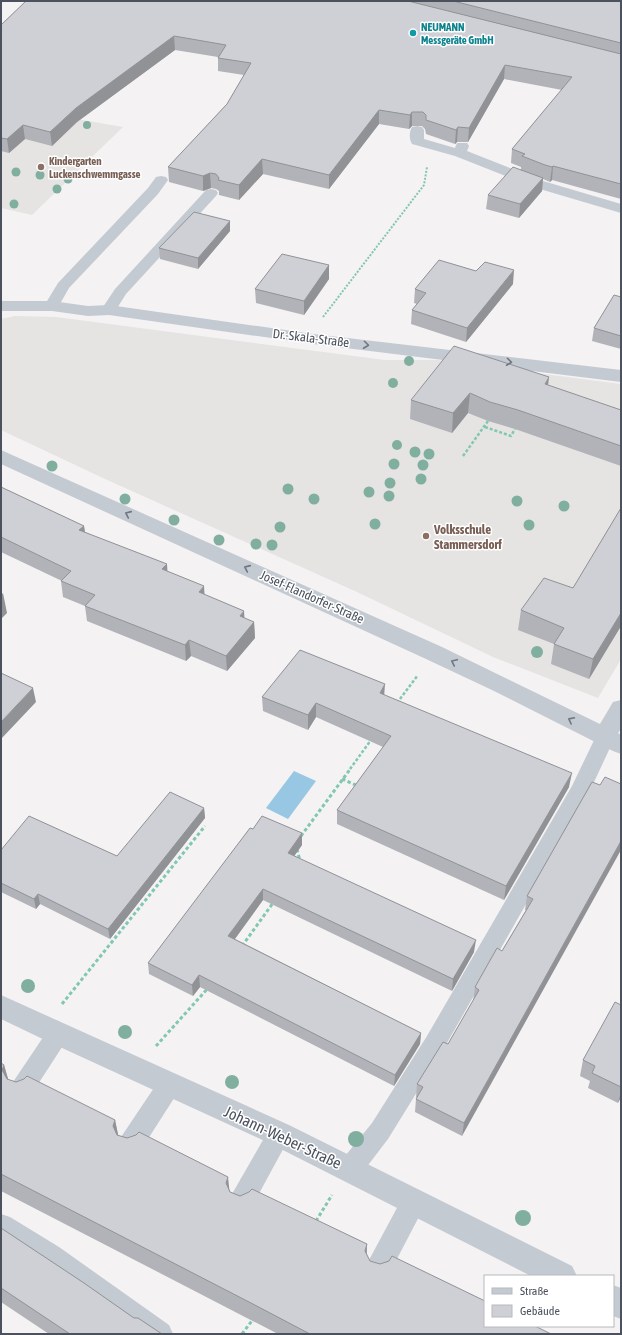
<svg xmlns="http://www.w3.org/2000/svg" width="622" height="1335" font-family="'Asap Condensed',sans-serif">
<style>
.education{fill:#e5e4e3}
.water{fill:#98c7e4}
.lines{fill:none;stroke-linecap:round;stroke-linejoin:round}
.path-far2{stroke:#81c7b1;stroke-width:2;stroke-dasharray:2 1.5;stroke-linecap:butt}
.path-far1{stroke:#81c7b1;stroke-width:2.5;stroke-dasharray:3 2;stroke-linecap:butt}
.path{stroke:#81c7b1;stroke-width:3;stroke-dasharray:3.5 2.5;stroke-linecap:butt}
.lane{fill:#c4cad2;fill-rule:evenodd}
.street{fill:#c4cad2;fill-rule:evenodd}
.tree{fill:#80afa0}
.wall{fill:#b2b3b8}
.shaded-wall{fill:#919296}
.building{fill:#cfd0d6;stroke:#919296}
.oneway{stroke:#6f7681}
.culture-dot{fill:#0f9aa8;stroke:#fff;stroke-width:1.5}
.education-dot{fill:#8d6e63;stroke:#fff;stroke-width:1.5}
.labels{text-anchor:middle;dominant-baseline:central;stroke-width:3;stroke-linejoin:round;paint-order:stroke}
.far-culture-label{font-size:11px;font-weight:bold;fill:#0d838f;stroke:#fff;text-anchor:start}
.far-education-label{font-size:11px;font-weight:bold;fill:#785e54;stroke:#fff;text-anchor:start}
.street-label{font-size:13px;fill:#4b525e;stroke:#fff}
.education-label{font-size:13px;font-weight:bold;fill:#785e54;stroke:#fff;text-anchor:start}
.near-street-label{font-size:16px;fill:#4b525e;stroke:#fff}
</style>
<rect width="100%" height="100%" fill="#f4f2f2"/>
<path class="education" d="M1,106L19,109L123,127L32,215L1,208Z
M15,316L56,317L385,360H438L621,384V659L598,698L493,657L357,592L105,479L1,430V319Z"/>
<path class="water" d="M294,771L316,781L288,819L266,808Z"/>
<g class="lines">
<path class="path-far2" d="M323,317L424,185L427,167"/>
<path class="path-far1" d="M485,427L511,436L515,429
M463,456L488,421
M397,703L418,675
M350,769L371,740"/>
<path class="path" d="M342,779L358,786
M301,836L351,768
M297,849L300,861
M242,946L273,903
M62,1004L205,826
M156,1046L209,987
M316,1221L332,1195
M242,1334L254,1318"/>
<path class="lane" d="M417,126L422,127L424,130V139L455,148L457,143H467L469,146L467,151L543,181L621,204V213L533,187L455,156L412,144C409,139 409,132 412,127Z
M161,176L166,177L168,180L158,194L69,288L57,309L52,311L47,309L44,306L58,283L148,188L156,177Z
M211,189L216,190L218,193L216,196L126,294L114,313L109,315L104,313L101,310L115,289L206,190Z
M605,729L612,732L615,737L588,795L443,1050L388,1139L359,1177L350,1180L341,1177L338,1169L341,1161L372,1123L427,1036L572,786L598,732Z
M58,1024L66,1027L69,1034L66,1041L29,1098L21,1101L13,1098L9,1090L13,1082L50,1027Z
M170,1073L178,1076L182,1084L178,1092L139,1153L130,1156L121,1153L118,1145L121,1137L162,1076Z
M279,1123L287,1126L291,1134L287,1142L250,1210L241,1214L232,1210L229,1202L232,1194L271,1126Z
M414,1189L423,1193L426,1201L423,1209L387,1278L378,1281L369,1278L365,1269L369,1260L405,1193Z
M1,1214L10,1217L59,1247L169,1325L173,1334H138L41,1265L1,1240Z"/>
<path class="street" d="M1,301H52L88,306L109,305L313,334L621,370V382L313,344L109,315L88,316L52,311H1Z
M1,450L442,647L600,724L613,702L621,700V729L618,733L621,735V754L613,751L492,690L426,659L1,464Z
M1,995L289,1125L572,1266L577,1276H531L269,1143L49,1042L1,1019Z
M613,1285L621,1288V1319L613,1316Z"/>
</g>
<g class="tree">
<circle cx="87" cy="125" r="4"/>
<circle cx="16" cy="172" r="4.5"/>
<circle cx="40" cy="175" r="4.5"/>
<circle cx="68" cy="179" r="4.5"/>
<circle cx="57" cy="189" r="4.5"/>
<circle cx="14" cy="204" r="4.5"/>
<circle cx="409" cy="361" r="5"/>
<circle cx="393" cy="383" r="5"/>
<circle cx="397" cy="445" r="5"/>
<circle cx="415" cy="452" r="5.5"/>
<circle cx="429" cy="454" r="5.5"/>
<circle cx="394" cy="464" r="5.5"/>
<circle cx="423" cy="465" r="5.5"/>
<circle cx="52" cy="466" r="5.5"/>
<circle cx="421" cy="479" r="5.5"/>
<circle cx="390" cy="483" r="5.5"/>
<circle cx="288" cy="489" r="5.5"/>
<circle cx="369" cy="492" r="5.5"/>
<circle cx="389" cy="496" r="5.5"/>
<circle cx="125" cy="499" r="5.5"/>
<circle cx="314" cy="499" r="5.5"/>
<circle cx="517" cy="501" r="5.5"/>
<circle cx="564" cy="506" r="5.5"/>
<circle cx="174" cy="520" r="5.5"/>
<circle cx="375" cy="524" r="5.5"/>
<circle cx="529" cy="525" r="5.5"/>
<circle cx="280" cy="527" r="5.5"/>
<circle cx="219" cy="540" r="5.5"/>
<circle cx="256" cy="544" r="5.5"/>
<circle cx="272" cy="545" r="5.5"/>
<circle cx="537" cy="652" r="6"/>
<circle cx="28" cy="986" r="7"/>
<circle cx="125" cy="1032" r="7"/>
<circle cx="232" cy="1082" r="7"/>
<circle cx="356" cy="1139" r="8"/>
<circle cx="523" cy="1218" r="8"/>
</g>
<path class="wall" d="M26,1H621V199L552,180L550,182L543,179L542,191L519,218L486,209L488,195L521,169V167L511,163L512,149L562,90L504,79L468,142H457L455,144L426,134L425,129L422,126H412L409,129L379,124L329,189L263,174L239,200L219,195V191L216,189L211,188L203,191L169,182L168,167L227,104L244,75L218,71V57L175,50L77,122L52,146L25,139L9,153L1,151V25Z
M230,221V231L198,269L160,259L159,248Z
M329,265V279L304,315L256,303L255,289Z
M513,284L466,342L411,324L412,310L417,304L414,303L415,289Z
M621,297V349L592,341L594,328Z
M548,386L621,410V466L515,429L488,421L468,413L452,433L410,419L411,400Z
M1,487L84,526L85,532L167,571L204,595L244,611V618L254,622L255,638L227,671L191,656L186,661L87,621L85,606L63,597L61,581H62L1,552Z
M621,508V626L589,679L551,664L554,644L518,630L521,610L573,588Z
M384,695L569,787L504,900L337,824V810L383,747L316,717L308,730L263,711L262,697Z
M592,782L462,1136L415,1112L416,1099L417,1097H416L417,1084L448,1044L473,1001L475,987L502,951L526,910H525L527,896Z
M204,808L205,818L110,939L40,904L36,909L1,892V850L117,856Z
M253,829L302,845L294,856L474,952L452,991L263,900L235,939L421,1033L420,1044L394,1086L200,987L193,996L149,974L148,963Z
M621,1005V1097L618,1103L588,1088L590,1081L580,1076L583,1060Z
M1,1063L4,1065L8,1080L115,1120L118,1135L229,1191L230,1192L367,1244V1255L370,1261L485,1326L551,1334H278L1,1191Z
M1,1228L134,1318L162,1334H49L1,1302Z"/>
<path class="shaded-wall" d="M174,36L175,50L77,122L52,146L50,132L76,108Z
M505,65L504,79L468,142L469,128Z
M379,110V124L329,189V175Z
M412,112V126L409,129L410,115Z
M23,125L25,139L9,153L7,139Z
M458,127L457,142L455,144L456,130Z
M262,159L263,174L239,200V185Z
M553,166L552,180L550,182L552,167Z
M210,173L211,188L203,191V176Z
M543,178L542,191L519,218L520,204Z
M230,221V231L198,269V258Z
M329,265V279L304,315V301Z
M514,270L513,284L466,342L467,328Z
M549,377L547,396L545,384Z
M470,393L468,413L452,433L453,413Z
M84,526L86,541L79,530Z
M167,564L168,580L162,569Z
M204,586L205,602L199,592Z
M3,593L7,613L1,619V595Z
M244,611L245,626L240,616Z
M621,613V626L589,679L593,659Z
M254,622L255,638L227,671L226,656Z
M189,640L191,656L186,661L185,645Z
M385,684L384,698L380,693Z
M33,688L36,702L1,739V722Z
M316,703V717L308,730V715Z
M572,773L569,787L504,900L506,886Z
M204,808L205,818L110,939L108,929Z
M302,833V845L288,865V853Z
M621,841V850L462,1136L464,1123Z
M263,889V900L229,947L228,936Z
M38,894L40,904L36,909L34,899Z
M476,940L474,952L452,991L453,979Z
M199,975L200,987L193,996L192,985Z
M421,1033L420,1044L394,1086L395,1075Z
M4,1065L10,1085L2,1070Z
M621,1092V1097L618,1103Z
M115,1120L119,1139L113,1126Z
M228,1177L230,1196L226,1183Z
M367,1244L366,1263L365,1251Z"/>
<path class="building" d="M26,1H408L621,54V184L553,166L552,167L545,165L522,156L525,154L512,149L572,77L505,65L469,128L458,127L456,130L426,120V115L423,112H412L410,115L379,110L329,175L262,159L239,185L218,180L219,178L216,174L210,173L203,176L168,167L227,104L251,63L218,58L226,45L174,36L76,108L50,132L23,125L7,139L1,138V25Z
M453,1H621V43Z
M513,167L543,178L520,204L488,195Z
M194,212L230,221L198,258L159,248Z
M282,254L329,265L304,301L255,289Z
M439,260L476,271L485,262L514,270L467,328L412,310L426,293L415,289Z
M614,295L621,297V336L594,328Z
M454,346L549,377L545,384L621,410V446L518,410L490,402L470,393L453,413L411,400Z
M1,487L84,526L79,530L167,564L162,569L204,586L199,592L244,611L240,616L254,622L226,656L189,640L185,645L85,606L95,595L61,581L71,571L1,537Z
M621,508V613L593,659L554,644L564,628L521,610L544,578L573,588Z
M300,650L385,684L380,693L572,773L506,886L337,810L391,736L316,703L308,715L262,697Z
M1,673L33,688L1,722Z
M605,777L621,784V841L464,1123L416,1099L423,1087L417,1084L443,1042L448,1044L479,990L475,987L497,948L502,951L533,899L527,896L592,782L600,785Z
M170,792L204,808L108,929L38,894L34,899L1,883V850L29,816L117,856Z
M262,816L302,833L288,853L476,940L453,979L263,889L228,936L421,1033L395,1075L199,975L192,985L148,963L250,828L253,829Z
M615,1002L621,1005V1087L592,1073L595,1066L583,1060Z
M1,1063L4,1065L2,1070L7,1079L16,1082L24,1079L27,1076L115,1120L113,1126L117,1135L127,1138L136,1135L139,1132L228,1177L226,1183L230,1192L240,1196L249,1192L252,1189L367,1244L365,1251L370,1261L380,1264L389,1261L392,1256L485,1301V1326H535L551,1334H310L251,1303L1,1174Z
M1,1228L84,1283L134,1318H138L162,1334H70L1,1288Z"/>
<defs><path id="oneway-chevron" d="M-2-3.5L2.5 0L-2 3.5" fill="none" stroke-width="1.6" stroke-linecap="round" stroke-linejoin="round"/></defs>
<g class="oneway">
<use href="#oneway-chevron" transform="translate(366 345) rotate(7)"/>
<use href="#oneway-chevron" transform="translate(509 362) rotate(7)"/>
<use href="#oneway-chevron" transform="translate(128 514) rotate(-156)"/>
<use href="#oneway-chevron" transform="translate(247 568) rotate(-156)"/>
<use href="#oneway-chevron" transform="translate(454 662) rotate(-155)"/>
<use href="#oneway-chevron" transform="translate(571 720) rotate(-153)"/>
</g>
<circle class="culture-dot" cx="413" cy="33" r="4"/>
<g class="education-dot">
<circle cx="41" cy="167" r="4"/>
<circle cx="426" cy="536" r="4"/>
</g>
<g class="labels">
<g class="far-culture-label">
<text x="421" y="27">NEUMANN<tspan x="421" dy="13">Messgeräte GmbH</tspan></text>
</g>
<g class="far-education-label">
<text x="49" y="161">Kindergarten<tspan x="49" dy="13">Luckenschwemmgasse</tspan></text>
</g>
<g class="street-label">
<text transform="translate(311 338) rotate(7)">Dr.-Skala-Straße</text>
<text transform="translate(312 597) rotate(24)">Josef-Flandorfer-Straße</text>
</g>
<g class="education-label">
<text x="434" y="529">Volksschule<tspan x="434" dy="15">Stammersdorf</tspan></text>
</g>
<g class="near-street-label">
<text transform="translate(283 1137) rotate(25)">Johann-Weber-Straße</text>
</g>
</g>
<rect width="622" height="1335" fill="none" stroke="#4b525e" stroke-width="4"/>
<rect x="484" y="1275" width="130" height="52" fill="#ffffff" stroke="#b7babf"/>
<rect x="492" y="1288" width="20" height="6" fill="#c4cad2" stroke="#b7babf"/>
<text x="520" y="1295" font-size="12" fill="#4b525e">Straße</text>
<rect x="492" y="1305" width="20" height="12" fill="#cfd0d6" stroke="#b7babf"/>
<text x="520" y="1315" font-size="12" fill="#4b525e">Gebäude</text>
</svg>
